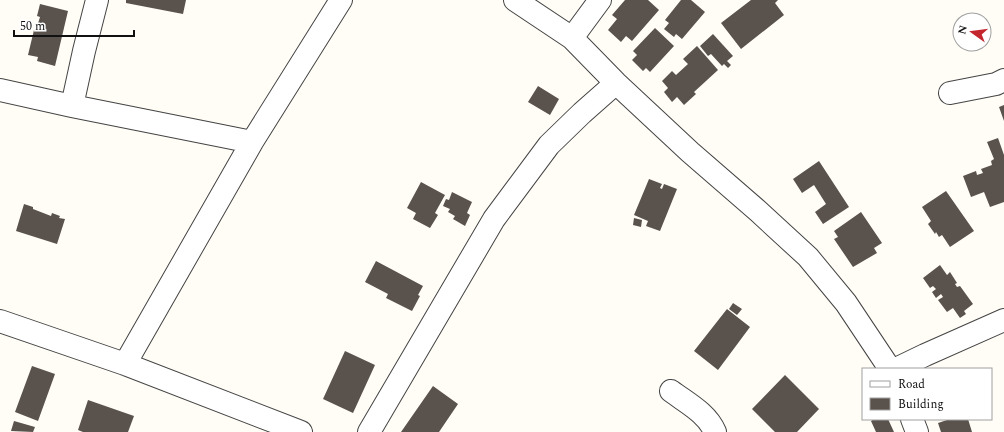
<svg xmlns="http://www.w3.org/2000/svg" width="1004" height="432" font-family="Spectral,serif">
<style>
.building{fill:#5a524d}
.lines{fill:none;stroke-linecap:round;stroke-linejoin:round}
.minor-casing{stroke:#444;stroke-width:24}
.minor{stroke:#fff;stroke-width:22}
</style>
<rect width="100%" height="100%" fill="#fffdf5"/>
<path class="building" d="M126,0H186L183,14L126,3Z
M625,0H648L659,10L632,41L626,36L621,42L608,30L617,19L612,15Z
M681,0H691L705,12L682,39L676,34L674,37L664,29L669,23L665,20Z
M751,0H778L775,3L784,15L741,49L721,23Z
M40,4L68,11L55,66L37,61L38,57L28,55L34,30H36L40,17L37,16Z
M655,28L674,46L650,72L646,68L643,71L632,60L637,55L633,51Z
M713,34L733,56L727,61L731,65L728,68L724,64L722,66L711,54L708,56L700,46Z
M697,46L718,70L694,92L696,94L684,105L677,97L672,102L664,92L668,88L662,81L672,71L676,75L688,64L683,59Z
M538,86L559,99L550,115L528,102Z
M1004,105V121L999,107Z
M998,138L1004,155V202L990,207L984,192L971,197L963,176L976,171L977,175L983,173L981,169L992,165L991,161L994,159L987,142Z
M819,161L849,207L823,224L815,212L826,204L814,185L802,193L793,179Z
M649,179L662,184L660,188L662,189L664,184L677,189L660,231L646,226L648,221L634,215Z
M421,182L445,195L435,213L438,215L430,228L413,219L416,213L407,208Z
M946,191L974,231L950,247L942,235L939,237L936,232L935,234L928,224L931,221L922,207Z
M452,192L472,202L467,213L470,215L465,226L453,219L455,216L448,212L450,209L443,206L446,199L449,200Z
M24,204L33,207V209L51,216L52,213L60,216L59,218L65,219L57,244L16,231Z
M861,212L882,243L874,248L877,253L853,267L834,239L838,237L834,231Z
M634,218L642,220L641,227L633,225Z
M376,261L423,286L418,295L420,296L412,311L386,298L388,294L365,282Z
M940,265L947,275L950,272L957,283L955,284L957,287L960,286L973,304L964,311L966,314L960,318L953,308L947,312L938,300L943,297L941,294L936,298L932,292L936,289L933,286L930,288L923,278Z
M733,303L742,309L737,315L729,309Z
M727,309L750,327L718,370L694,351Z
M345,351L375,365L353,413L323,399Z
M32,366L55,374L38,421L15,412Z
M785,375L819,409L797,432H775L752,409Z
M433,386L458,404L439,432H401Z
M88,400L134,416L128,432H83L78,430Z
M874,419H888L894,432H876L871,421Z
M950,419H968L972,432H941L938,423Z
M14,421L35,427L33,432L11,431Z"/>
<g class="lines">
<g class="minor-casing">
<path id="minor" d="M515,0L572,38L616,83L690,152L758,211L808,257L846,303L890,369
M572,38L600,0
M0,90L72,106L252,142
M950,93L996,84L1004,80
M72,106L84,51L97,0
M0,321L125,364L301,432
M125,364L252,142L341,0
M896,369L925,355L1004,320
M671,391C687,403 707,413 715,432
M912,419L917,432
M369,432L494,219L549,145L582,113L616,83"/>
</g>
<use href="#minor" class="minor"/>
</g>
<rect x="862" y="368" width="130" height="52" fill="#ffffff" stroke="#a0a0a0"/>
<rect x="870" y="381" width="20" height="6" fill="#ffffff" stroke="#a0a0a0"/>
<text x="898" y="388" font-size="12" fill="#111111">Road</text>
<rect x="870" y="398" width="20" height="12" fill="#5a524d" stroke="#a0a0a0"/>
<text x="898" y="408" font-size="12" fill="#111111">Building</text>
<g transform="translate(972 32) rotate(284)"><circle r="19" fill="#ffffff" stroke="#a0a0a0"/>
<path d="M0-3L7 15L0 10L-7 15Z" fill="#c4262e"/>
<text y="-6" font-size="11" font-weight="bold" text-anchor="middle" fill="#111111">N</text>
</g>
<path d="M14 30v6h120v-6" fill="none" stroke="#111111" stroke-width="2"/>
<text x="20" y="30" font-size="12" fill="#111111" stroke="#ffffff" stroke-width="3" paint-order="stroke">50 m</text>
</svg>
